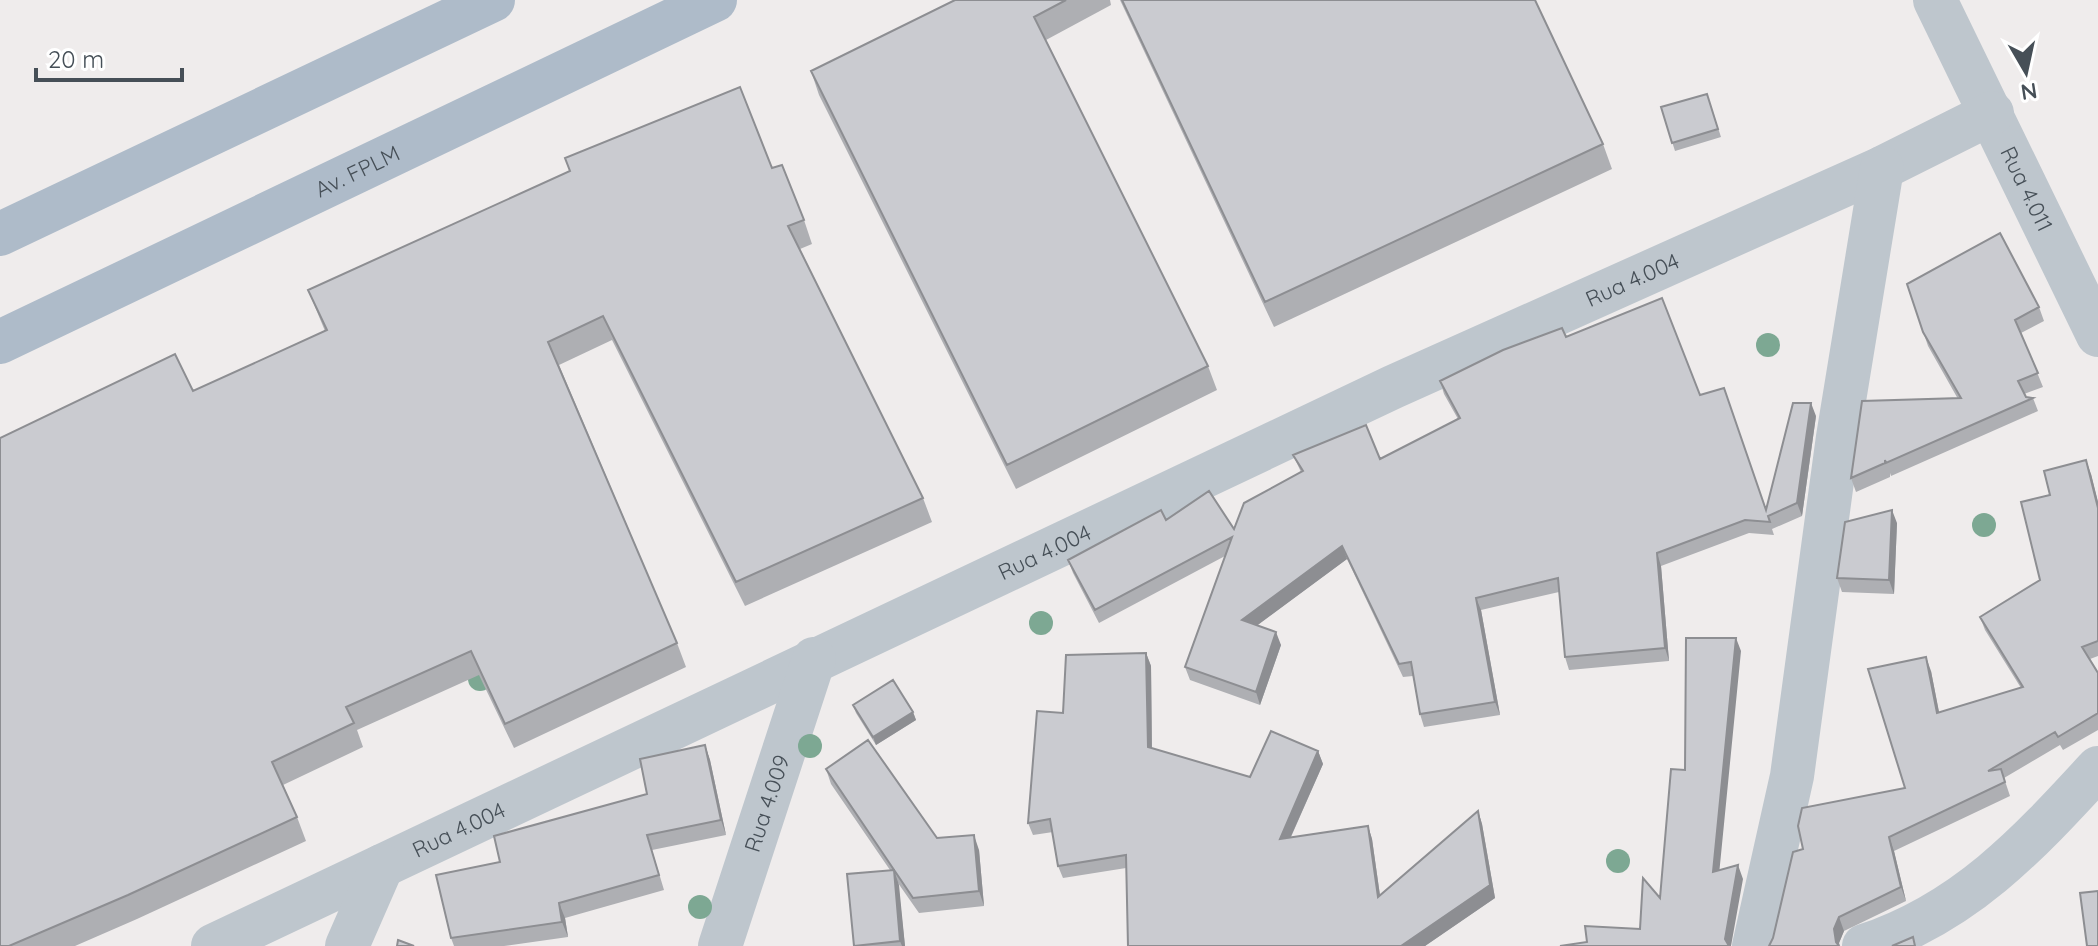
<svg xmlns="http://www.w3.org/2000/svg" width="2098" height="946" font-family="Quicksand,sans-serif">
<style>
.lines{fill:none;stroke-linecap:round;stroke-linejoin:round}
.minor{stroke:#bec6cd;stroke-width:44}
.major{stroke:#aebbc9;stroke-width:44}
.tree{fill:#7da893}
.wall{fill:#aeafb3}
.shaded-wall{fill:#8d8e92}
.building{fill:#cacbd0;stroke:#8d8e92;stroke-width:2}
.labels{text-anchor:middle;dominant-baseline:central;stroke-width:6;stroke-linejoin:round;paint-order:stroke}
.street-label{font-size:22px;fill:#464f57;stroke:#fff}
</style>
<rect width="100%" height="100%" fill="#efecec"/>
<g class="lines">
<g class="minor">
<path id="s1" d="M1935,0L2098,335"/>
<path id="s2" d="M213,946L1393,387L1882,168L1992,113"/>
<path d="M347,946L382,866"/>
<path id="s3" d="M720,946L814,659"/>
<path d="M1754,946L1792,776L1838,437L1882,168"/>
<path d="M1864,946C1965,913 2028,844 2098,768"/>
</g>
<g class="major">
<path d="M0,234L493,0"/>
<path id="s4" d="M0,342L715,0"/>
</g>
</g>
<g class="tree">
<circle cx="1768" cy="345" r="12"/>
<circle cx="1984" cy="525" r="12"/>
<circle cx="1041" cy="623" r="12"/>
<circle cx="480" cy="679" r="12"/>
<circle cx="810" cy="746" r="12"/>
<circle cx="1618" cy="861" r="12"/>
<circle cx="700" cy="907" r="12"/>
</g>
<path class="wall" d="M955,0H1110L1111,5L1046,40L1208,366L1217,390L1016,489L819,95L811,71Z
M1120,0H1535L1603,144L1612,169L1274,327Z
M1707,94L1721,137L1675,151L1661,107Z
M772,168L804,220L812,244L800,249L923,498L932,522L745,606L612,340L559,365L677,643L686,667L514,748L479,675L357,730L363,747L283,785L297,817L306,841L137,919L75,946H0L193,391L325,331L308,290Z
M1907,284L2039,307L2044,321L2021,333L2043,387L2024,394L2026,397L2033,398L2038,411L1891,476L1890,473V477L1856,492L1851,478L1958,399L1928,346Z
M1566,337L1700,395L1766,510L1816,416L1802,516L1772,529L1774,535L1749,533L1661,566L1669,661L1569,670L1565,657L1559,592L1481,610L1500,715L1424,727L1420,714L1413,676L1403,677L1347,559L1257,625L1281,645L1260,705L1190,680L1185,667L1225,556L1099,623L1073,573L1068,560L1166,520L1234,529L1301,472L1293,455L1380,459L1458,419L1444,394L1440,381Z
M2091,474L2098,502V656L2090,659L2098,673V730L2063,750L2060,745L2004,778L2010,796L1894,851L1906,901L1844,931L1839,943L1773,938L1803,849L1905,788L1931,671L1939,713L2021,688L1985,630L1980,617L2040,580L2050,495Z
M1897,523L1894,594L1842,592L1837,578Z
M1146,653L1151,666L1152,748L1250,777L1318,751L1323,764L1291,837L1368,826L1372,839L1380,895L1478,811L1482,824L1495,898L1425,946H1128L1126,868L1063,878L1058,866L1053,832L1033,835L1028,823L1063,713Z
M853,705L913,712L916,720L876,745L856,713Z
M705,745L710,760L726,835L652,850L664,890L565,918L568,937L504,946H454L451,938L500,862L647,794Z
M826,769L937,838L979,850L984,906L919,913L898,883L905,946H854L890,870L831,784Z"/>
<path class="shaded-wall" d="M1811,403L1816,416L1802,516L1797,503Z
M2086,460L2091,474L2098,502V508Z
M1892,510L1897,523L1894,594L1889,580Z
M1342,546L1347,559L1247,633L1242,620Z
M1657,553L1661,566L1669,661L1665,648Z
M1476,598L1481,610L1500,715L1495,702Z
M1276,632L1281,645L1260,705L1256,692Z
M1736,638L1741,651L1718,885L1713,872Z
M1146,653L1151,666L1152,760L1148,747Z
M1926,657L1931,671L1942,727L1937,713Z
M913,712L916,720L876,745L873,737Z
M705,745L710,760L726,835L721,820Z
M1318,751L1323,764L1284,852L1280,839Z
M1478,811L1482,824L1495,898L1425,946H1401Z
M1368,826L1372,839L1382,910L1378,897Z
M974,835L979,850L984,906L979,891Z
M1889,837L1894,851L1906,901L1901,887Z
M1738,865L1743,879L1731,946H1728L1725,939Z
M894,870L899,885L905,946H902L900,941Z
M559,903L565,918L568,937L562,922Z
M1839,917L1844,931L1839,943L1840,946L1836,942L1834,929Z"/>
<path class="building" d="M955,0H1066L1034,17L1208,366L1007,465L811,71Z
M1122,0H1535L1603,144L1265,302Z
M740,87L772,168L782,165L804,220L788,226L923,498L736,582L603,316L548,342L677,643L505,724L471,651L346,707L354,723L272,762L297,817L128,895L9,946H0V438L175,354L193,391L327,330L308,290L570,171L565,158Z
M1707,94L1718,129L1672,143L1661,107Z
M2000,233L2039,307L2015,320L2038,373L2018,381L2026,397L2033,398L1886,463L1885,460V463L1851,478L1862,401L1961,398L1923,332L1907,284Z
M1662,298L1700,395L1724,388L1766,510L1793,403H1811L1797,503L1768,516L1770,522L1745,520L1657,553L1665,648L1565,657L1558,578L1476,598L1495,702L1420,714L1411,662L1399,664L1342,546L1242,620L1276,632L1256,692L1185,667L1232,537L1095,610L1068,560L1161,510L1166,520L1209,491L1234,529L1244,503L1303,471L1293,455L1366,425L1380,459L1460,418L1440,381L1503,350L1562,328L1566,337Z
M2086,460L2098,508V641L2082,647L2098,673V713L2058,737L2055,732L1988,771L2001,769L2005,782L1889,837L1901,887L1839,917L1834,929L1836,942L1839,946H1769L1773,938L1793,852L1803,849L1798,826L1802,808L1905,788L1868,669L1926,657L1937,713L2023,687L1980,617L2040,580L2021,502L2050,495L2044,471Z
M1892,510L1889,580L1837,578L1845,522Z
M1686,638H1736L1713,872L1738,865L1725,939L1729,946H1560L1587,942L1585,926L1640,929L1643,878L1660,898L1671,769L1685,770Z
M1146,653L1148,747L1250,777L1271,731L1318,751L1280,839L1368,826L1378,897L1478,811L1490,885L1401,946H1128L1126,855L1058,866L1050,819L1028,823L1037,711L1063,713L1066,655Z
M893,680L913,712L873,737L853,705Z
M868,740L937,838L974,835L979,891L913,898L826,769Z
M705,745L721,820L647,835L659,875L559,903L562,922L451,938L436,875L500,862L494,836L647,794L640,759Z
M894,870L900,941L854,946L847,874Z
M2098,891V946H2087L2080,893Z
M1913,937L1915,946H1892Z
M398,940L414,946H397Z"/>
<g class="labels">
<g class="street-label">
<text stroke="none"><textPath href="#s4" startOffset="396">Av. FPLM</textPath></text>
<text stroke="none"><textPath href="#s1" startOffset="210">Rua 4.011</textPath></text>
<text stroke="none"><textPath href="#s2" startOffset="1568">Rua 4.004</textPath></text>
<text stroke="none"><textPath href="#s2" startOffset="920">Rua 4.004</textPath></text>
<text stroke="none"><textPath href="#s3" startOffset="150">Rua 4.009</textPath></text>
<text stroke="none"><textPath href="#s2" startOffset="272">Rua 4.004</textPath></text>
</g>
</g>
<g transform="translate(2026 72) rotate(171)" stroke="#ffffff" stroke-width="6" paint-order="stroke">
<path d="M0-6L14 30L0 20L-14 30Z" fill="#464f57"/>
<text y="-12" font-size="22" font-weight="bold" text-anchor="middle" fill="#464f57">N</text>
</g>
<path d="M36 68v12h146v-12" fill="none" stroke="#464f57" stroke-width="4"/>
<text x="48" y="68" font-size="24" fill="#464f57" stroke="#ffffff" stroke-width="6" paint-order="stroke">20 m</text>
</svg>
